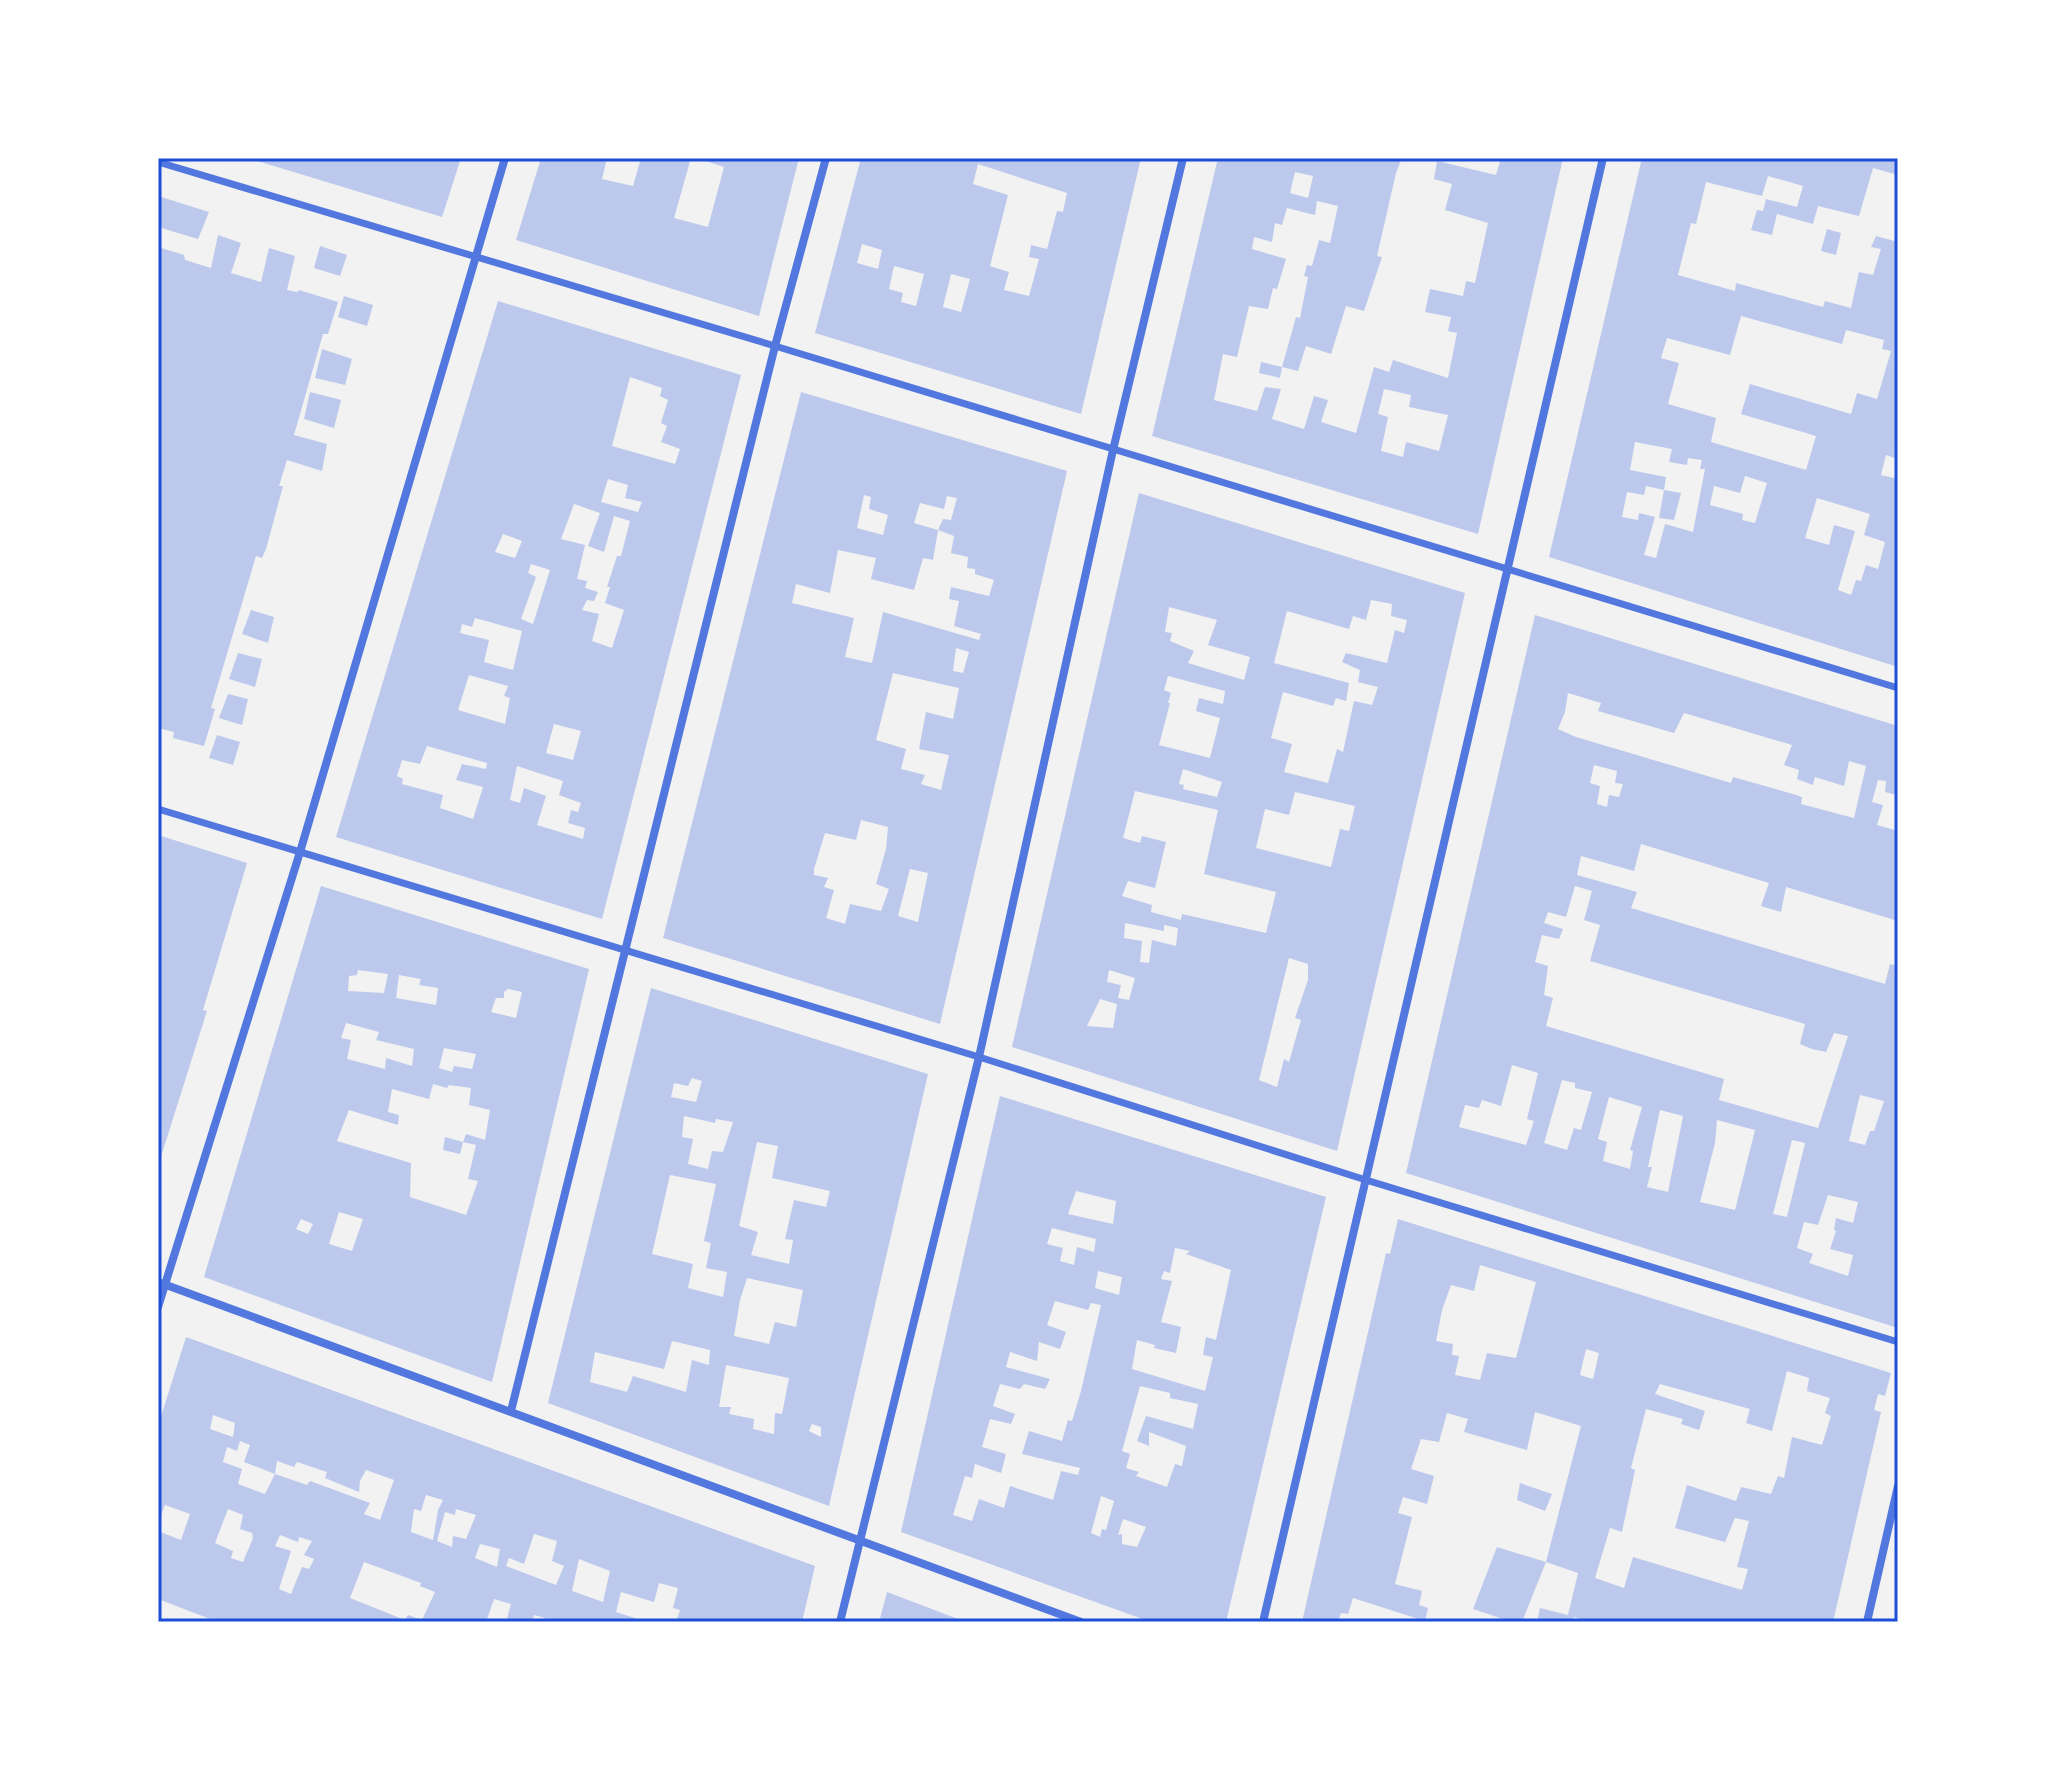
<svg xmlns="http://www.w3.org/2000/svg" width="2056" height="1780" font-family="Montserrat,sans-serif">
<style>
.building{fill:#bdc9ec;fill-rule:evenodd}
.lines{fill:none;stroke-linecap:round;stroke-linejoin:round}
.pedestrian{stroke:#5277de;stroke-width:7}
.minor{stroke:#5277de;stroke-width:8}
.neatline{fill:none;stroke:#1d4ed8;stroke-width:3}
</style>
<rect width="100%" height="100%" fill="#f2f2f2"/>
<path class="building" d="M247,158H461L442,217Z
M541,158H607L602,179L633,186L641,158H691L674,218L708,227L724,167L696,158H799L759,316L516,240Z
M861,158H1141L1081,414L815,333ZM978,164L1067,193L1063,212L1057,211L1047,249L1031,245L1029,257L1039,259L1029,296L1004,290L1009,272L990,266L1008,195L973,184ZM862,244L882,250L878,269L857,263ZM894,266L924,274L916,306L901,302L903,293L889,289ZM951,274L970,279L961,312L943,307Z
M1218,158H1402L1396,173L1377,256L1382,257L1364,311L1346,306L1331,354L1306,346L1298,371L1282,367L1280,378L1259,373L1261,362L1282,367L1296,317L1300,318L1308,277L1304,276L1307,265L1312,266L1319,240L1330,243L1338,206L1317,201L1315,215L1287,208L1282,225L1275,223L1272,242L1254,237L1252,249L1286,259L1277,289L1273,288L1268,309L1249,306L1237,357L1223,354L1214,400L1257,411L1265,387L1281,389L1272,419L1304,429L1314,396L1328,400L1321,422L1356,433L1374,367L1389,372L1393,360L1448,378L1457,333L1448,331L1451,317L1425,312L1430,289L1463,296L1466,281L1475,283L1488,223L1445,210L1452,184L1434,179L1437,161L1496,175L1501,158H1563L1478,534L1152,436ZM1295,172L1313,176L1308,198L1290,193ZM1384,389L1411,395L1409,407L1448,415L1439,451L1406,442L1403,457L1381,451L1388,417L1378,414Z
M1642,158H1898V175L1873,168L1859,216L1818,206L1813,224L1777,214L1772,235L1751,230L1757,210L1763,211L1766,199L1797,207L1803,186L1768,176L1762,196L1706,182L1696,224L1691,223L1678,275L1735,291L1736,283L1823,307L1825,301L1851,308L1859,272L1873,275L1881,249L1871,247L1876,236L1898,242L1896,253L1898,254V459L1886,455L1881,475L1898,479V667L1549,557ZM1741,316L1842,344L1846,330L1884,340L1882,349L1891,351L1877,399L1857,393L1851,414L1750,384L1741,414L1816,436L1806,470L1711,442L1716,418L1668,404L1679,363L1661,358L1667,338L1730,355ZM1635,442L1672,449L1669,462L1687,465L1688,458L1702,460L1700,469H1705L1693,532L1665,524L1656,558L1644,555L1655,517L1639,513L1638,520L1622,517L1627,492L1644,495L1646,486L1664,490L1666,477L1630,470ZM1745,476L1767,483L1755,523L1742,520L1743,514L1710,505L1714,486L1740,493ZM1817,498L1870,514L1864,535L1885,542L1878,569L1866,565L1861,581L1856,580L1851,595L1838,590L1855,531L1834,525L1829,545L1805,538Z
M158,196L209,212L198,239L158,227Z
M1827,229L1841,233L1836,255L1821,251Z
M218,235L241,243L231,273L261,282L269,248L295,256L287,290L297,292L299,290L338,302L328,334H323L294,435L327,444L322,471L287,460L279,486H283L266,549L262,558L256,556L211,708L215,709L204,746L173,738L174,732L158,728V247L184,255L185,260L211,268Z
M320,246L347,255L340,276L314,268Z
M344,296L373,305L367,326L338,317Z
M498,301L741,375L602,919L336,837ZM630,377L662,388L660,396L668,400L661,423L667,426L661,442L680,449L675,464L612,446ZM608,479L628,485L625,498L642,502L638,512L601,502ZM574,504L600,513L588,546L604,552L614,516L630,521L621,556H617L607,587H610L605,603L624,610L612,648L592,641L599,614L582,610L587,600L594,601L598,592L585,588L587,581L577,579L585,545L561,539ZM503,534L522,541L515,558L495,552ZM531,564L550,570L533,624L521,619L536,577L528,573ZM475,618L522,631L513,670L484,662L489,640L460,633L462,624L472,627ZM469,675L508,686L504,696L510,698L505,724L458,710ZM554,724L581,731L573,760L546,753ZM427,746L487,763L486,769L462,764L456,780L483,787L473,819L440,808L443,795L402,784L403,779L397,776L402,760L420,764ZM517,766L563,781L559,795L581,803L578,812L571,810L568,823L585,828L583,839L537,825L546,796L524,788L520,803L510,800Z
M322,349L352,359L345,385L315,378Z
M310,392L341,400L334,428L304,419Z
M801,392L1067,471L940,1024L663,938ZM864,495L871,497L869,509L888,515L883,535L857,528ZM947,496L957,498L951,520L943,519L938,530L954,536L951,553L968,557L967,568L975,569V574L994,580L989,596L951,587L949,599L959,601L954,626L981,634L979,640L883,612L872,663L845,657L854,618L792,603L796,584L830,593L838,550L876,558L871,579L914,590L923,558L933,560L938,530L914,523L920,503L944,509ZM956,648L969,652L963,673L953,671ZM893,673L959,688L953,719L926,712L919,749L949,755L941,790L921,784L925,775L901,769L906,749L876,740ZM861,820L888,827L886,849L876,884L889,889L881,911L850,904L845,924L826,918L834,890L824,887L828,878L814,875V869L825,833L856,840ZM910,869L928,873L918,922L898,916Z
M1664,490L1681,493L1674,520L1659,518Z
M1139,493L1465,593L1337,1151L1012,1047ZM1371,600L1392,604L1391,616L1407,620L1404,633L1395,630L1387,663L1346,653L1342,662L1360,670L1358,682L1378,687L1372,705L1354,701L1343,752L1337,749L1328,783L1284,772L1292,744L1271,738L1283,692L1333,706L1336,698L1346,701L1349,683L1274,663L1287,611L1349,629L1353,616L1366,620ZM1169,607L1217,620L1208,645L1250,657L1244,680L1188,663L1194,651L1170,641L1172,633L1165,632ZM1168,676L1225,691L1223,704L1199,698L1196,711L1220,718L1210,758L1159,745L1170,703H1168L1171,693L1164,690ZM1183,769L1222,782L1217,797L1183,789L1184,785L1179,784ZM1135,791L1218,810L1204,874L1276,892L1266,933L1182,914L1181,920L1151,912L1152,905L1122,896L1128,881L1155,888L1166,842L1142,836L1140,843L1123,838ZM1295,792L1355,806L1349,831L1340,829L1331,867L1256,848L1265,809L1289,815ZM1125,923L1164,931V925L1178,928L1176,946L1152,940L1149,963L1140,962L1142,941L1124,938ZM1289,958L1308,964V980L1295,1018L1301,1020L1289,1062L1284,1059L1277,1087L1259,1080ZM1109,970L1135,978L1129,1000L1118,998L1121,985L1107,982ZM1100,999L1117,1004L1113,1028L1087,1026Z
M251,610L274,617L268,643L242,634Z
M1535,615L1898,726L1896,795L1885,792L1886,781L1878,780L1872,802L1883,805L1877,825L1898,831V921L1786,887L1781,912L1761,906L1769,883L1641,844L1634,871L1581,856L1577,875L1637,892L1631,908L1885,984L1890,964L1898,966V1328L1406,1173ZM1568,693L1601,703L1598,711L1674,733L1684,713L1792,745L1784,765L1799,770L1797,779L1813,785L1815,777L1844,786L1849,761L1866,766L1854,818L1801,804L1802,797L1793,794L1733,777L1731,783L1576,737L1558,729L1565,712ZM1594,765L1617,771L1615,783L1623,784L1619,797L1609,795L1607,807L1597,804L1600,786L1590,783ZM1575,886L1592,891L1584,920L1600,925L1590,961L1805,1024L1800,1044L1812,1049L1826,1052L1834,1033L1848,1036L1818,1128L1719,1100L1724,1079L1546,1026L1553,998L1544,995L1548,966L1535,962L1542,935L1559,939L1563,929L1544,923L1548,912L1566,917ZM1512,1065L1538,1073L1527,1119L1534,1121L1526,1145L1459,1127L1465,1105L1479,1108L1482,1100L1501,1106ZM1562,1080L1575,1083V1088L1592,1092L1581,1130L1574,1128L1567,1150L1544,1143ZM1860,1095L1884,1101L1874,1131H1870L1865,1145L1849,1141ZM1609,1097L1642,1107L1630,1150L1633,1151L1630,1169L1603,1161L1607,1142L1598,1139ZM1660,1110L1683,1116L1668,1192L1647,1187L1652,1167H1648ZM1717,1120L1755,1130L1735,1210L1700,1202L1715,1143ZM1792,1140L1805,1143L1787,1217L1773,1214ZM1828,1195L1858,1202L1853,1223L1836,1218L1834,1230L1836,1231L1830,1249L1853,1255L1848,1276L1809,1263L1813,1254L1797,1248L1804,1222L1818,1225Z
M238,653L262,659L255,687L229,679Z
M228,694L248,699L242,725L219,718Z
M217,735L240,742L233,765L209,758Z
M158,835L247,863L203,1010L207,1011L159,1163Z
M321,886L589,969L492,1382L204,1277ZM358,970L388,974L384,993L348,991L349,976L357,975ZM399,975L421,979L419,985L438,988L436,1005L396,998ZM508,989L522,992L516,1018L491,1012L496,998H504V992ZM346,1023L379,1032L376,1040L414,1049L412,1066L386,1058L385,1069L347,1059L351,1040L341,1038ZM444,1048L476,1054L472,1069L454,1066L452,1072L439,1068ZM433,1084L447,1088L449,1085L471,1088L469,1105L490,1110L485,1140L466,1134L463,1142L476,1145L468,1179L478,1181L466,1215L410,1197L411,1163L337,1141L349,1110L398,1125L399,1115L388,1112L392,1089L429,1099ZM339,1212L363,1219L352,1251L329,1244ZM301,1219L313,1224L308,1234L296,1229Z
M651,988L928,1074L829,1506L548,1403ZM692,1078L702,1081L696,1102L671,1097L674,1083L688,1086ZM684,1116L715,1123L716,1119L733,1122L723,1152L712,1151L708,1169L688,1164L693,1139L682,1137ZM757,1142L778,1146L772,1178L830,1191L826,1207L794,1200L785,1239L793,1240L789,1264L751,1255L758,1232L739,1226ZM670,1175L716,1184L704,1241L711,1243L706,1268L727,1272L723,1297L688,1288L693,1264L652,1254ZM747,1278L803,1290L796,1327L775,1322L769,1344L734,1336L740,1300ZM672,1341L710,1350L709,1365L692,1360L686,1392L633,1376L627,1392L590,1382L595,1352L664,1369ZM726,1365L789,1378L782,1414L775,1413L774,1434L753,1429L754,1419L729,1414L731,1407H719ZM812,1424L821,1427V1437L809,1431Z
M1000,1096L1326,1197L1226,1622H1151L901,1532ZM1076,1191L1116,1201L1113,1224L1068,1214ZM1052,1228L1096,1239L1094,1252L1077,1247L1074,1265L1060,1261L1063,1248L1047,1244ZM1175,1248L1190,1251L1186,1254L1231,1270L1216,1340L1206,1337L1203,1355L1213,1357L1205,1391L1132,1369L1137,1340L1155,1345L1154,1348L1176,1353L1181,1327L1161,1322L1172,1281L1161,1279L1164,1271L1170,1273ZM1098,1271L1122,1277L1119,1295L1095,1288ZM1055,1301L1088,1310L1091,1303L1101,1305L1081,1391L1072,1421L1068,1420L1062,1441L1029,1431L1022,1454L1080,1468L1078,1475L1061,1471L1053,1500L1010,1486L1004,1508L979,1499L972,1521L953,1515L965,1476L972,1478L975,1464L1001,1473L1006,1454L982,1447L990,1419L1011,1424L1015,1414L993,1406L1000,1384L1020,1389L1024,1384L1045,1389L1050,1379L1006,1367L1010,1352L1037,1361L1039,1342L1060,1349L1066,1332L1047,1325ZM1140,1386L1170,1393V1398L1198,1404L1193,1429L1146,1416L1137,1441L1149,1446V1432L1186,1446L1182,1466L1175,1464L1167,1487L1136,1476L1139,1472L1126,1468L1130,1454L1122,1451ZM1101,1496L1114,1501L1106,1530L1102,1529L1100,1537L1091,1533ZM1123,1519L1146,1527L1137,1547L1122,1544V1534L1118,1535Z
M445,1137L463,1142L460,1154L443,1150Z
M1398,1219L1891,1373L1885,1396L1878,1394L1874,1410L1881,1412L1833,1622H1591L1574,1617L1573,1622H1537L1540,1608L1568,1615L1578,1573L1546,1562L1522,1622H1512L1473,1609L1497,1547L1546,1562L1581,1426L1535,1412L1527,1450L1464,1432L1468,1419L1447,1413L1439,1442L1421,1439L1411,1469L1434,1476L1427,1504L1403,1497L1398,1513L1412,1517L1395,1584L1422,1591L1419,1605L1428,1608L1425,1621L1353,1598L1348,1614L1341,1613L1339,1619L1345,1622H1302L1386,1253L1390,1254ZM1480,1265L1536,1282L1516,1358L1487,1353L1480,1380L1455,1375L1459,1356L1452,1355L1453,1344L1436,1341L1442,1310L1451,1285L1474,1291ZM1586,1349L1599,1353L1593,1379L1580,1375ZM1787,1371L1809,1378L1807,1391L1830,1398L1825,1413L1831,1416L1822,1445L1792,1437L1784,1478L1778,1476L1771,1494L1741,1487L1736,1501L1687,1485L1675,1528L1725,1542L1735,1518L1749,1521L1737,1567L1748,1569L1742,1590L1633,1557L1624,1588L1595,1578L1610,1528L1622,1532L1635,1470L1631,1468L1646,1409L1683,1419L1681,1424L1699,1430L1705,1411L1655,1394L1660,1384L1750,1409L1746,1423L1772,1431Z
M186,1337L815,1566L802,1622H676L680,1610L673,1608L678,1588L659,1583L654,1602L621,1592L616,1612L647,1622H544L545,1618L534,1615L532,1622H506L511,1604L494,1599L486,1622H218L158,1599V1531L181,1540L190,1514L165,1505L158,1523V1426ZM213,1415L235,1423L233,1437L210,1429ZM240,1441L250,1445L244,1462L275,1474L277,1461L294,1467L297,1462L327,1472L325,1478L359,1492L360,1481L366,1470L394,1480L380,1520L364,1514L370,1503L310,1481L307,1485L275,1474L265,1494L238,1484L242,1469L223,1462L227,1447L237,1451ZM426,1495L443,1500L438,1510L433,1540L411,1532L414,1509L421,1511ZM228,1509L243,1515L240,1529L252,1533L253,1538L243,1562L231,1558L233,1551L215,1543ZM456,1509L476,1515L466,1539L453,1536L452,1547L437,1541L445,1512L455,1515ZM534,1534L557,1541L552,1561L564,1566L556,1585L506,1566L509,1558L524,1564ZM280,1535L298,1542L299,1537L312,1541L304,1555L314,1559L309,1569L302,1567L291,1594L279,1589L291,1551L275,1546ZM480,1544L500,1549L497,1567L475,1558ZM579,1559L610,1571L603,1602L572,1591ZM364,1562L421,1583L420,1586L435,1592L422,1620L408,1615L405,1620L350,1598Z
M1520,1483L1552,1494L1545,1511L1517,1500Z
M887,1592L966,1622H879Z"/>
<g class="lines">
<path class="pedestrian" d="M158,162L775,346L1898,688
M158,809L979,1057L1366,1180L1898,1342"/>
<path class="minor" d="M158,1282L1081,1622
M158,1307L300,852L505,158
M511,1411L775,346L826,158
M840,1622L979,1057L1113,450L1183,158
M1263,1622L1603,158
M1867,1622L1898,1486"/>
</g>
<rect width="2056" height="1780" fill="none" stroke="#ffffff" stroke-width="320"/>
<rect x="160" y="160" width="1736" height="1460" class="neatline"/>
</svg>
